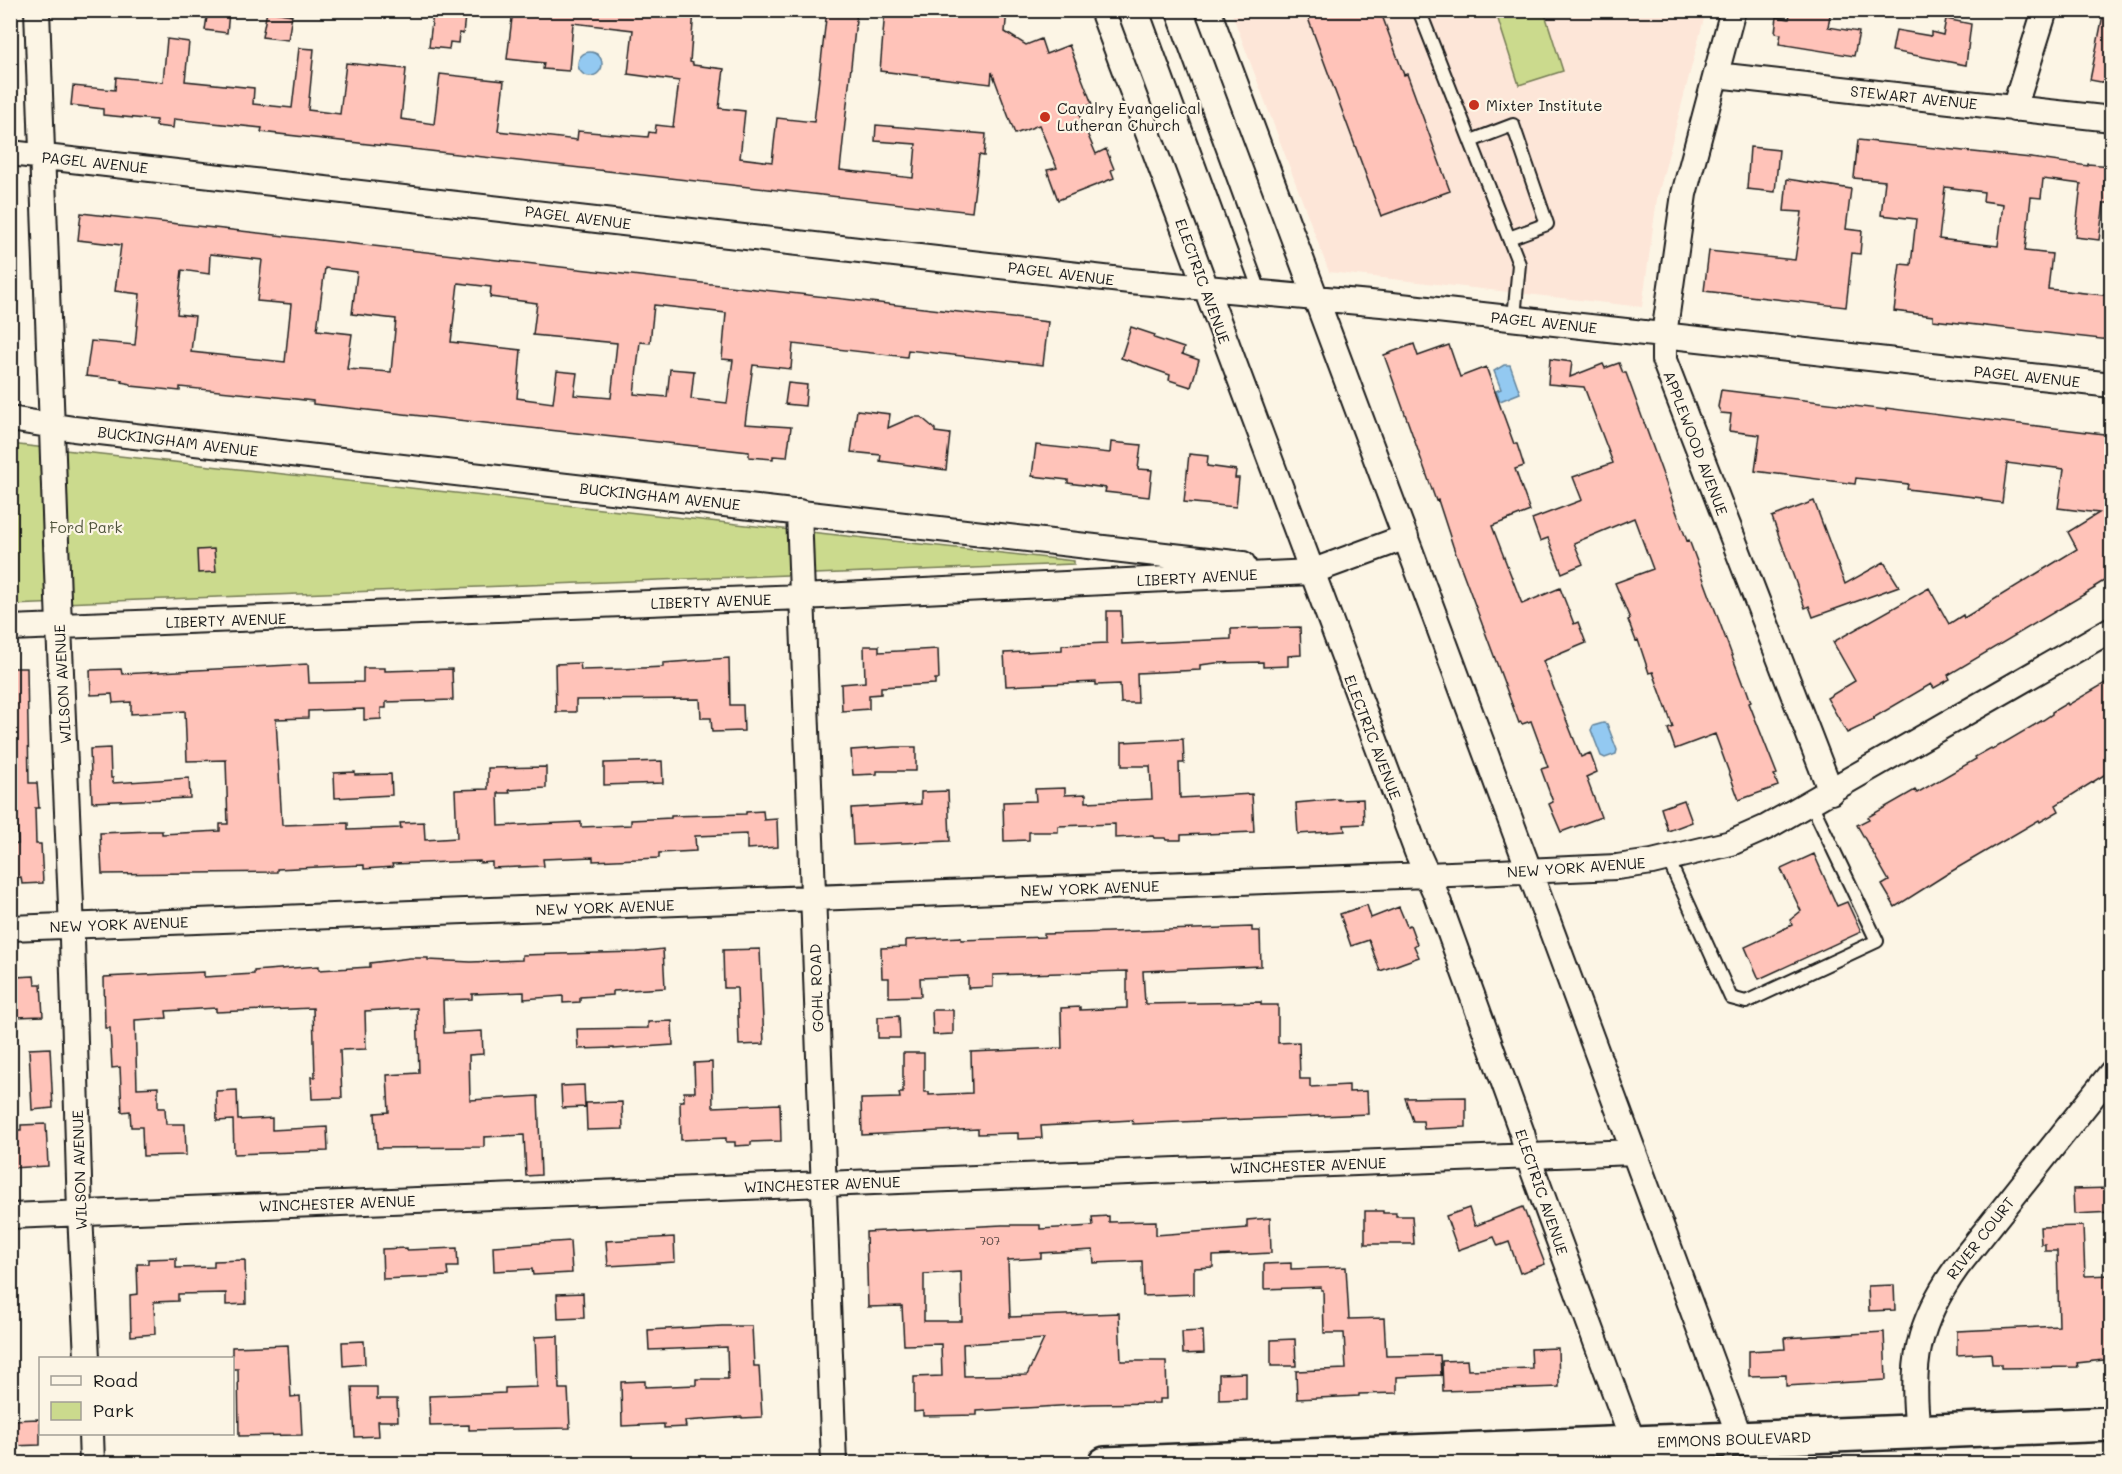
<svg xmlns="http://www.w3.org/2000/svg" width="2122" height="1474" font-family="Mali,sans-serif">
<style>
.built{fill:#fde6d8}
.green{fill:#cbda8d;stroke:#747b54;stroke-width:1.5}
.water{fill:#93c9f1;stroke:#63849c;stroke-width:1.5}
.building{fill:#ffc3b9;stroke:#1c1c1c;stroke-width:1.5;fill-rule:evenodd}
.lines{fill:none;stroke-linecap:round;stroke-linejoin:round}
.lane-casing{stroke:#1c1c1c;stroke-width:16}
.street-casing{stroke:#1c1c1c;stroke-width:28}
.secondary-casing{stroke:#1c1c1c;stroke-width:38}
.lane{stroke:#fcf5e5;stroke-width:12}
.street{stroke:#fcf5e5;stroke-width:24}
.secondary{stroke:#fcf5e5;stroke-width:33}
.poi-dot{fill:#c8321e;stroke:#fcf5e5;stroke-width:2}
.labels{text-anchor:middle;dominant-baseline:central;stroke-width:4.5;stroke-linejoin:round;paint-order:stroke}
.number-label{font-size:12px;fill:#554643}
.street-label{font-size:15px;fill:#1c1c1c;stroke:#fcf5e5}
.poi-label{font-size:15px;fill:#1c1c1c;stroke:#fcf5e5;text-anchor:start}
.park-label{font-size:15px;fill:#51553e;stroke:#fcf5e5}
</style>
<rect width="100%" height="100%" fill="#fcf5e5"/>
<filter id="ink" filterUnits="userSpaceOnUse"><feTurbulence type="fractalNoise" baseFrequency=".0167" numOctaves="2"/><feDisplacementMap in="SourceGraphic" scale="12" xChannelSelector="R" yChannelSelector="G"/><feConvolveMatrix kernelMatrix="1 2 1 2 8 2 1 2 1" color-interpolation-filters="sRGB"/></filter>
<g filter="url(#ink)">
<path class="built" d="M1231,11H1706L1657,199L1642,307L1329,272Z"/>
<path class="green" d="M1503,11H1544L1563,71L1519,85L1496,13Z
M10,444L1074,561V564L11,605Z"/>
<path class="water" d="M578 64a12 12 0 1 1 24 0a12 12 0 1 1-24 0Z
M1504,365H1510L1520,393L1500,401L1496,391L1501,389L1494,371Z
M1603,723L1607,724L1617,750L1616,754L1605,758L1601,756L1591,730L1593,726Z"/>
<path class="building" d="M208,10L229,12L227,33L205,30Z
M513,10H694L690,62L693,63V65L724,69L719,108L745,111L740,158L772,162L777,118L814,122L827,10H857L840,170L913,178L916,144L875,141L876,125L986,134L984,156L979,155L972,212L261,132L262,128L174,119L173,128L156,126V120L103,115V109L71,105L73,86L115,90L116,77L163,82L167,39L189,42L185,81L254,88L253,104L292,108L299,48L314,49L308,110L340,114L346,63L406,69L401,119L434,124L440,74L504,81L498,131L577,140L578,131L648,137L649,132L655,133L656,125L673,127L679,81L628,74L633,30L573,23L569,71L543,69L544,63L507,59Z
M885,10H1007L1005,32L1026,45L1041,39L1046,54L1069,45L1092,104L1077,110L1096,154L1106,149L1114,169L1111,170L1114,178L1058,200L1047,170L1057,168L1039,125L1015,134L992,72L991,84L880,71Z
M1305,10H1380L1404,75L1407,74L1450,191L1381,216Z
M1791,10H1831L1828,27L1859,32L1854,56L1779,44L1781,34L1775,33L1777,17L1789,19Z
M267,11L292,15L288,40L262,37Z
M433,13L465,16L463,34L459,33L458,43L450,42L449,49L429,47Z
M2103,15L2112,16V84L2090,80Z
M1946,19L1971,24L1966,65L1892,51L1896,30L1931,36V32L1943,35Z
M1858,140L2031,158L2088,166V164L2112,166V203H2104L2099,240L2075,237L2081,184L2043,179L2041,198L2031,197L2025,251L2052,254L2048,289L2112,296V336L2110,340L1933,320V316L1894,311L1900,264L1911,265L1916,219L1881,215L1885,181L1854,178ZM1945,187L1984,192L1983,201L2003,204L1998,246L1939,239Z
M1750,147L1779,150L1775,192L1747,189Z
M1787,179L1851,189L1846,229L1862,231L1860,254L1852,253L1846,307L1704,291L1709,251L1795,260L1802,212L1784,211Z
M81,213L1048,322L1043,365L908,350L907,357L793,344L791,369L753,365L745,424L791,427L787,457L773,456V459L749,457V452L313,404V401L259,395L180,387V391L131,386V384L121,382L122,380L86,376L91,341L135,345L140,294L115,291L121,245L78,240ZM210,254L262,260L257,301L291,304L285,362L191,352L195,316L177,314L182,270L209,274ZM325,268L357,272L352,314L396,319L391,372L347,369L352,334L317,330ZM458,283L491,287L490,297L537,303L533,335L617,343L611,398L574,395L577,373L557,371L553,403L517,398L521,350L451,342ZM654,305L726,313L722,359L733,360L727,403L691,399L694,371L670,369L667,397L634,394L640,342L650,343Z
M1131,327L1155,335L1154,338L1184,348L1182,354L1199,360L1191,387L1169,380L1170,375L1121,358Z
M1414,344L1418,356L1449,345L1460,377L1486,367L1514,444H1517L1524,466L1515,469L1530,511L1492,526L1522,604L1560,588L1574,624L1578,622L1586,643L1543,661L1581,757L1590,753L1597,772L1586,777L1601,817L1561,832L1549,804L1553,802L1541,769L1548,767L1531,721L1522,724L1521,722L1519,723L1453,546L1438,500L1436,501L1384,355Z
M1550,359L1572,362L1570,377L1603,364L1605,368L1619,363L1623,373H1626L1687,541L1689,540L1743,685H1745L1751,702L1749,703L1777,774L1774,775L1778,786L1739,800L1715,734L1675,749L1668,729L1673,727L1653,672L1649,673L1638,640L1636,641L1628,620L1630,619L1615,583L1653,569L1634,518L1574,543L1583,564L1562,573L1548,538L1540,541L1532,519L1582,500L1573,477L1613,463L1584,387L1548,384Z
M788,383L807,385L805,406L785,404Z
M1721,390L1886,410V408L1970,419L1971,418L2112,435V576L2094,587L2095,588L1948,675L1950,679L1934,688L1931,684L1873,718L1874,720L1847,733L1827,698L1855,681L1833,642L1929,588L1949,624L1963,615L1964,618L2077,549L2068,532L2099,513L2058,508L2064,469L2023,464L2022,465L2007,463L2002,503L1982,500V498L1907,489L1908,484L1856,478L1855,484L1755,471L1760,435L1729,431L1731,414L1721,413L1718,407Z
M857,410L890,414L888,428L913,417H921L935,429V432L950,434L946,470L880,461L881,455L851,452Z
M1111,442L1141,445L1138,469L1152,470L1149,497L1105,492L1106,488L1068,483V480L1032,476L1036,445L1110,453Z
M1189,454L1208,456L1207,466L1236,470L1235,478H1239L1236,507L1184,502Z
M1814,501L1845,584L1884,562L1899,586L1813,617L1809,606L1805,608L1772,517Z
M214,549L216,572L198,573L197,550Z
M1107,611H1121L1122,644L1231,639V629L1300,627L1301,655L1288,656V666L1263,667V662L1216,663L1200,665V670L1137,673L1138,703H1121L1120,684L1096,685V682L1006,686L1004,653L1062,650V645L1107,643Z
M864,646H879V652L938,649L939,679H935V684L881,687V694L869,695V709L842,711L841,684L865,682Z
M729,658L730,705H743L744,731L712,732L711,718H701L700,699L576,700V712H556L555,664L580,663L581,670L622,669L663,667V663Z
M308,664L309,683L363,682V668H385V671L452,669L453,700L386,702V708H381V719L364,720V709L308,711V718L276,719L282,825L348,823V830L401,828L400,823L424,822L425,840L457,838L455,790L488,789V768L546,767V788L509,790L510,793H498L499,826L581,822V827L631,825V820L671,818V816L746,814V812L763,811L764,820L777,819L778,847L747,849V834L695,836L696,851L659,853V858L593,861V857L543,859L544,866L492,868V862L480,863V861L392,864L393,867L364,869V865L339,866L277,869V872L102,874L100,833L152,831H162V834L220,831V824H228L226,760L187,761L185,711L131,714V702L113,703L112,694L91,695L90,670L121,669L122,674Z
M10,668H27L29,783H37L39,808H35L36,844H41L43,883L22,884L21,877L10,878V845L18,844L13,769H10Z
M2112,679V770L2056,805L2059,811L2040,822L2039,820L1947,874L1895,907L1882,885L1889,881L1857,825L1869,819L1868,817L1915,790L1917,793L1976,759L1975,757L1991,748L1992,750L2043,720L2052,714V712L2067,703L2068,705Z
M1183,739L1184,763H1179L1180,798L1252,794L1254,832L1181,835V840H1166L1165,838H1154L1153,836L1115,838V824L1058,826V832H1029V840L1004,841L1003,802L1036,801L1035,789L1065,788V795L1086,794V802L1152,799L1150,766H1122V742Z
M895,747H916V771H877V774L853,775L851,750Z
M110,748L111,778H113V783L189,778L190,798L92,802L90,749Z
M662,761L663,783L604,785V763Z
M355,772V775L391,774L392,795L335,798L334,773Z
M948,791L950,841L853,845L851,808L921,804V792Z
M1339,799V800L1363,799L1364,824L1344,825L1345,831L1298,834L1296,803Z
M1684,800L1692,822L1668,831L1661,808Z
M1814,854L1837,906L1847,902L1861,932L1759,979L1745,947L1792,925L1790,920L1801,911L1781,869Z
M1367,905L1371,918L1399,907L1407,926L1410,925L1417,944L1414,946L1419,957L1380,971L1369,940L1351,946L1340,914Z
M1252,927V931H1260L1261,966L1143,971L1145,1004L1261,1002V1005H1278V1043L1299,1042L1300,1079H1310V1087L1349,1085V1092L1367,1091L1368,1114L1133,1124L1132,1120L1080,1123V1124L1041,1126L1042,1138L1018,1139V1133L978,1134V1129L862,1135L861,1099L900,1098L899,1093H903V1053H924V1092H929V1095L972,1093L971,1052L1062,1048L1061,1008L1080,1007V1010L1127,1008V971L993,975V987L968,988V976L920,978L921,996L889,997V978H882L881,948L906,947V940L961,937V940L1044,937V934L1081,933Z
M663,949L665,988L613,991V995L580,997V1002L563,1003V996L524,999V992L472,994V999L443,1000L444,1033L482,1031L483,1054L469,1055L470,1100L538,1096L541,1175L526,1176L524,1135L484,1137V1147L377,1148L375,1113L389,1112L387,1075L419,1073L417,1008L365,1011L366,1049L340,1050L342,1098L312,1099L311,1077H315L313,1008L216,1012V1008L166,1011L167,1018L135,1020L137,1088L158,1087V1108H165L166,1124H185L186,1155L143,1156L142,1127H131L130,1111L122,1112L120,1067L112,1068L110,1028H105L104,977L204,972V977L254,974V971L319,966V970L370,967V963L410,958H428V960L471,962L522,960V955L637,952Z
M760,949L764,1044L739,1045L737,988H724L723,950Z
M34,976L35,984H41L43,1016L16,1017L15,977Z
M932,1010H953V1034L933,1035Z
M899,1016L900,1038H878V1017Z
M672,1021L673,1045L614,1049V1048L578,1049L577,1029L648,1028V1022Z
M50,1048L53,1108L32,1110L29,1049Z
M712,1062L713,1107L780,1104L781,1141L751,1142V1145L735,1146V1142H726V1138L681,1140L680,1101H684V1092H695L694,1063Z
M584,1085L585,1107L562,1108L561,1086Z
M237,1090L238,1120L272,1118V1130L327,1127L328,1151L234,1154L233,1120L217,1121L216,1091Z
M1466,1097V1127L1424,1129L1423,1121H1413L1405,1098Z
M622,1102L623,1129L587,1130L586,1103Z
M46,1124L48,1166L10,1168V1130H21V1125Z
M2111,1188L2112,1212L2074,1214L2073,1189Z
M1523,1207L1545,1264L1520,1273L1509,1242L1498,1246L1494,1237L1458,1250L1446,1216L1469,1208L1475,1226Z
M1365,1211H1383V1213H1396V1216H1412L1414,1244H1365Z
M1109,1216V1222L1156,1221V1235L1247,1228V1220L1270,1218L1271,1253L1213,1256V1267L1194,1268V1294L1143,1296L1142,1261L1094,1263L1093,1250L1041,1253V1258L1008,1260L1010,1317L1119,1313L1121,1361H1166L1167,1399H1160V1403L1092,1404L977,1411V1415L923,1416V1411L914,1412V1377L942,1376L941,1344L904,1345L902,1306L868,1307L866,1232L1002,1225H1040V1229L1093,1226L1092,1217ZM961,1272L962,1321H924V1274ZM1044,1339L1027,1375L964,1376L963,1344Z
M2083,1226L2085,1276L2112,1275V1359L2077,1363L2078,1367L2001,1368V1364H1992L1991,1353L1957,1355V1331L2059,1326L2057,1251H2045V1244H2041L2040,1227Z
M674,1237L675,1262L608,1266L606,1241Z
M570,1241L572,1273L533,1275L532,1269L494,1271L493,1246Z
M407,1248V1250L457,1248L458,1267H447L448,1276L383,1279L382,1249Z
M176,1258V1268L214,1267V1261L245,1260L246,1304L226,1305V1293L178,1294V1301L154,1302L155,1334L131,1336L130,1295L138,1294L137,1264H148V1259Z
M1291,1263V1269L1346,1267L1349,1319L1384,1318L1386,1356L1440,1355L1441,1375L1397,1377V1393L1359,1394V1396L1297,1399L1296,1371L1346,1369L1344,1333H1324L1323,1290H1321V1287L1264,1289V1264Z
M1894,1285L1895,1310L1869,1311L1868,1286Z
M583,1293L584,1318L558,1319L557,1294Z
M722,1326H752L754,1366H759L762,1417L742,1418V1417L685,1421L686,1427L664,1428V1424L622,1426L621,1382L645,1381V1387L696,1385V1379H728L727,1347L649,1350L648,1330Z
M1203,1331L1204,1353L1183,1354L1182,1332Z
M1884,1332L1886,1380L1786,1386V1375L1749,1376V1351L1785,1349L1784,1338Z
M558,1336L559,1389H568L570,1428L469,1430V1425L430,1426L429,1396L505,1393V1388L537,1387L535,1337Z
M1295,1339L1296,1366H1271V1340Z
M364,1341L365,1364L343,1366L342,1342Z
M288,1345L291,1397L300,1396L302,1435L239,1436L238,1369H232V1347Z
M1558,1348L1559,1387L1443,1391L1442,1361L1467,1360L1468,1370L1532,1368L1531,1349Z
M1246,1373V1399L1219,1400V1374Z
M352,1387H377V1399H397L398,1421H378L379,1436L355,1437Z
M40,1419V1445L10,1446V1420Z"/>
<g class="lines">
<g class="lane-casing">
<path id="lane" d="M1157,10L1261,294
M1419,10L1519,264L1514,318
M1471,141L1513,125L1547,224L1509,238
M1668,859L1731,998L1746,1002L1877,941L1811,803"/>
</g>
<g class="street-casing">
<path id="street" d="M37,10L59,626L71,905L80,1213L87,1358
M1102,10L1417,852L1435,892L1522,1133L1528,1157L1641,1464
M1208,10L1412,555L1740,1438
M1733,10L1684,194L1664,335V360L1831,792
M1716,75L2112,119
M2014,109L2045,10
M10,153L1130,281L1392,305L2112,385
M10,419L74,429L1243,564
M799,512L834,1464
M10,628L802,597L1311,572L1406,537
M10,928L1427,875L1617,867L1652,862L1731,843L1767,827L2112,629
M10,1216L1634,1152
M1918,1431C1910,1364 1917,1323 1957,1267L2112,1072
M91,1434L92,1464"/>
</g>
<g class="secondary-casing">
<path id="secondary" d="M1105,1464L2112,1424"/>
</g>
<use href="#lane" class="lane"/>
<use href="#street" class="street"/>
<use href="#secondary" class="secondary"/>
</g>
</g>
<g class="poi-dot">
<circle cx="1474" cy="105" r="6"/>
<circle cx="1045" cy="117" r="6"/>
</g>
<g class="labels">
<g class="number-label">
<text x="990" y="1240">707</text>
</g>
<g class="street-label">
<text transform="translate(1914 97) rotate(6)">STEWART AVENUE</text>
<text transform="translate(95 162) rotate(6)">PAGEL AVENUE</text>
<text transform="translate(578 217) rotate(7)">PAGEL AVENUE</text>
<text transform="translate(1061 273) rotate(7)">PAGEL AVENUE</text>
<text transform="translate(1203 281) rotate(70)">ELECTRIC AVENUE</text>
<text transform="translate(1544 322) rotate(6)">PAGEL AVENUE</text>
<text transform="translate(2027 376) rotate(6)">PAGEL AVENUE</text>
<text transform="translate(178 441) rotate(7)">BUCKINGHAM AVENUE</text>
<text transform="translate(1696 443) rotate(69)">APPLEWOOD AVENUE</text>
<text transform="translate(660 496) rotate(6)">BUCKINGHAM AVENUE</text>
<text transform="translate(1197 577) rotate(-3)">LIBERTY AVENUE</text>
<text transform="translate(711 601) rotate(-2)">LIBERTY AVENUE</text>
<text transform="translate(226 620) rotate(-2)">LIBERTY AVENUE</text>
<text transform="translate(62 684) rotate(-93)">WILSON AVENUE</text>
<text transform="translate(1373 737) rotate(69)">ELECTRIC AVENUE</text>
<text transform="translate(1576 867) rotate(-4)">NEW YORK AVENUE</text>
<text transform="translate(1090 888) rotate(-2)">NEW YORK AVENUE</text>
<text transform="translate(605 907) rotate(-2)">NEW YORK AVENUE</text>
<text transform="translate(119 924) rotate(-2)">NEW YORK AVENUE</text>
<text transform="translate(816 988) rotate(-92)">GOHL ROAD</text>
<text transform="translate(1308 1165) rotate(-2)">WINCHESTER AVENUE</text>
<text transform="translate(79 1170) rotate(-92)">WILSON AVENUE</text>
<text transform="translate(822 1184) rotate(-2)">WINCHESTER AVENUE</text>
<text transform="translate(1542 1192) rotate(71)">ELECTRIC AVENUE</text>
<text transform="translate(337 1203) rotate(-2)">WINCHESTER AVENUE</text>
<text transform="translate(1980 1238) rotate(-52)">RIVER COURT</text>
<text transform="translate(1734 1439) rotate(-2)">EMMONS BOULEVARD</text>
</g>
<g class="poi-label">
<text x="1486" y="105">Mixter Institute</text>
<text x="1057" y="108">Cavalry Evangelical<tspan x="1057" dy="17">Lutheran Church</tspan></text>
</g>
<g class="park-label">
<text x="86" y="527">Ford Park</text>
</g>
</g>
<rect width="2122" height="1474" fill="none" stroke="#fcf5e5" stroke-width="36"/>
<rect x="18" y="18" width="2086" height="1438" fill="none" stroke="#1c1c1c" stroke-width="2" filter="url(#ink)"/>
<rect x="39" y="1357" width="195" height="78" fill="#fcf5e5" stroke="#a29e95" stroke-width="1.5"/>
<rect x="51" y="1376" width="30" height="9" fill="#fcf5e5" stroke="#a29e95" stroke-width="1.5"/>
<text x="93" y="1387" font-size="18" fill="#1c1c1c">Road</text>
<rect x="51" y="1402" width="30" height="18" fill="#cbda8d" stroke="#a29e95" stroke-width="1.5"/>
<text x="93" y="1417" font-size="18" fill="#1c1c1c">Park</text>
</svg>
